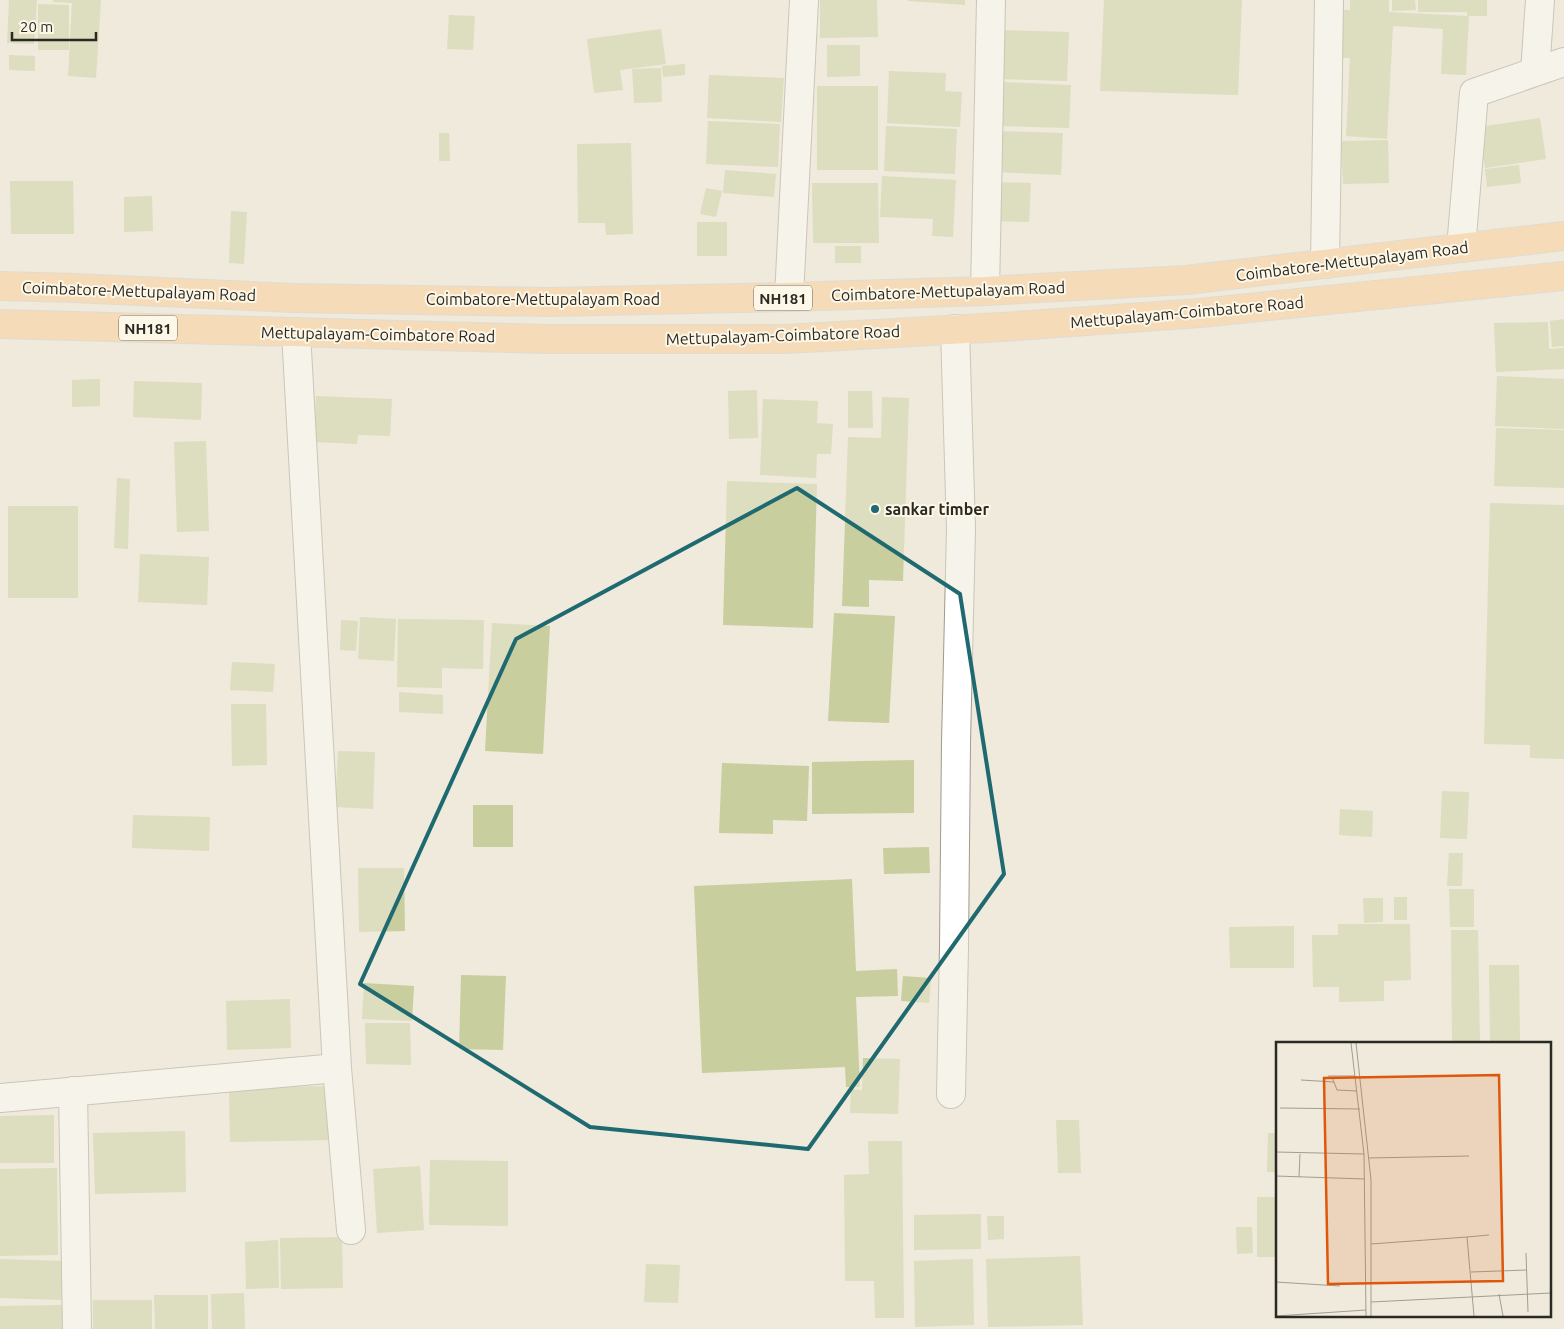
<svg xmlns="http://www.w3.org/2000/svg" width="1564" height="1329" font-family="Ubuntu,sans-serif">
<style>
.building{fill:#c8ce9e}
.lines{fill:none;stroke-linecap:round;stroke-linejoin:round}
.minor-casing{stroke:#9f9b8d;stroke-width:30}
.highway-casing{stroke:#ccccca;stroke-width:30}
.minor{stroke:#fff;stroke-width:28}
.highway{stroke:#ffca90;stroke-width:28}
.marked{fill:none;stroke:#1e6a70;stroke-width:4;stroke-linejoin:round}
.poi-dot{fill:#1e6a70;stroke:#fdf7e8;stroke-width:2}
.labels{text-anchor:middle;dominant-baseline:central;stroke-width:4;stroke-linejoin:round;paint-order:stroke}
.shield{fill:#fdf7e8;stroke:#6a675e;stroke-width:1}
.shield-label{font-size:15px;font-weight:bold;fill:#2b2923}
.street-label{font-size:16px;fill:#2b2923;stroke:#fdf7e8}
.poi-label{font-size:16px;font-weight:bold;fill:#2b2923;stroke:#fdf7e8;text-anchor:start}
.inset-road{fill:none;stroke:#a19d91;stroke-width:1}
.view{fill:#df570d;fill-opacity:0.15;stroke:#df570d;stroke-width:2.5}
.inset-edge{fill:none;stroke:#2b2923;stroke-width:2.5}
</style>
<rect width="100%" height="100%" fill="#efeadb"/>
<path class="building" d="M9,0H37L34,44L7,43Z
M53,0H101L96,78L68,76L72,3L53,2Z
M820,0H877L878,37L820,38Z
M908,0H965V5L908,1Z
M1104,0H1242L1238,95L1100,91Z
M1350,0H1389V12L1467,16V12H1418V0H1487V16H1469L1466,75L1441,74L1443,29L1393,26L1387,139L1346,136L1350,58H1336L1339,10H1350Z
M1392,0H1415L1416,10L1392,11Z
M38,4L69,5V50H38Z
M449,15L475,16L473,50L447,49Z
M661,29L666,64L620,70L623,90L594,93L587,39Z
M1001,30L1069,32L1067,81L999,79Z
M827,45H860V76L827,77Z
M9,55L35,56V71L9,70Z
M685,64V75L663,77L662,66Z
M661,68L662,102L634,103L632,69Z
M889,71L946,73L945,91L962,92L960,127L887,123Z
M709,75L784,78L781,122L707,118Z
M1003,82L1071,85L1069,128L1001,126Z
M817,86H878V170H817Z
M1540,118L1546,159L1485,168L1479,127Z
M708,121L780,124L778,167L706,164Z
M886,126L957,129L955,174L884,171Z
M996,131L1063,133L1061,175L995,172Z
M439,133H449L450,161H439Z
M1388,140L1389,183L1343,184L1341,141Z
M631,143L633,234L606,235L605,223H578L577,144Z
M1519,165L1521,183L1487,187L1485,169Z
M725,170L776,174L774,197L723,193Z
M882,176L956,180L953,237L932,236L933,219L880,217Z
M10,181H73L74,234H11Z
M994,182L1031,183L1029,222L993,221Z
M812,183H878L879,243H813Z
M706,188L722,191L716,217L700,214Z
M152,196L153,231L124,232V197Z
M231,211L247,212L244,264L229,263Z
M697,222H727V256H697Z
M835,246H861V263H835Z
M1564,319V346L1552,347L1550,321Z
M1548,322L1549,349L1564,348V369L1496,372L1494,323Z
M1497,376L1564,379V429L1495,426Z
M100,379V406L72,407V380Z
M134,381L202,383L201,420L133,417Z
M757,390L758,438L729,439L728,391Z
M848,391H872L873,428H848Z
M316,396L392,399L390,436L358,435L357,444L314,442Z
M882,397L909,398L903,581L869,580V607L842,606L848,437L881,438Z
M763,399L818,401L817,423L833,424L831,454H817L816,478L760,475Z
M1496,428L1564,430V488L1494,486Z
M206,441L209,531L177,532L174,442Z
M117,478L130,479L128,549L114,548Z
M727,481L817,484L813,628L723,625Z
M1490,503L1564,505V759L1530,758V745L1484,744Z
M8,506H78V598H8Z
M140,554L209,557L207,605L138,602Z
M834,613L895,616L889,723L828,721Z
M360,617L396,619L394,661L358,659Z
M398,619L484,620L483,669L442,668V688L397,687Z
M341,620L358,621L356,651L340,650Z
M492,623L550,626L543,754L485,751Z
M232,662L275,664L273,692L230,690Z
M399,692L443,695V714L399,712Z
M231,704H266L267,765L232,766Z
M338,751L375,752L373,809L335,807Z
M914,760V813L812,814V762Z
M722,763L809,766L807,821L773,820V834L719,833Z
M1442,791L1469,792L1467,839L1440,838Z
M473,805H513V847H473Z
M1340,809L1373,811L1372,837L1339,835Z
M133,815L210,817L209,851L132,848Z
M929,847L930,873L884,874L883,848Z
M1449,853H1463L1462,886H1447Z
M358,868H404L405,931L359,932Z
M852,879L856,971L897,969L898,996L856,997L860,1087H846L845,1067L702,1073L694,886Z
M1449,889H1474V927H1450Z
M1394,897H1407V920H1394Z
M1363,898H1383V922L1364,923Z
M1338,924H1410L1411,980L1384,981V1001L1339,1002V987H1313L1312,935H1338Z
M1294,926V968H1230L1229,927Z
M1451,930H1478L1480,1043H1452Z
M1489,965H1519L1520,1043H1490Z
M461,975L506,976L503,1050L459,1049Z
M903,976L931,978L929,1003L901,1001Z
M364,983L414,986L412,1021L362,1019Z
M290,999L291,1048L227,1050L226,1001Z
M365,1023H410L411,1065L366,1064Z
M863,1058L900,1059L898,1114L850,1113L851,1089L862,1090Z
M331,1086L332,1140L230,1142L229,1088Z
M54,1115V1163H0V1116Z
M1056,1120H1079L1081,1173H1058Z
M185,1131L186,1192L95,1194L93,1133Z
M1268,1133H1278V1172H1267Z
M868,1141H902L904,1318H875L874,1281H845L844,1175L869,1174Z
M430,1160L508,1161V1226L429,1225Z
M420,1166L424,1230L377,1233L373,1169Z
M57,1168L58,1255L0,1256V1169Z
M1257,1197H1278V1257H1257Z
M981,1214V1249L914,1250V1215Z
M987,1216H1004V1239L988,1240Z
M1236,1227H1252L1253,1253L1237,1254Z
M342,1237L343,1288L281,1289L280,1238Z
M278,1240L279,1288L246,1289L245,1242Z
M1080,1256L1083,1325L988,1327L986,1259Z
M0,1259L66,1261L64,1300L0,1298Z
M973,1259L974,1325L915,1327L914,1261Z
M646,1264L680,1265L678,1303L644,1302Z
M244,1293L245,1329H212L211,1294Z
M154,1295H208V1329H155Z
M93,1300H152V1329H93Z
M62,1305V1329H0V1306Z"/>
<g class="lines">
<g class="minor-casing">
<path id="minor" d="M1535,72L1540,0
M1461,248L1474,93L1564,62
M1325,264L1329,0
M985,291L991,0
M789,297L804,0
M337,1068L351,1230
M73,1091L77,1329
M951,1094L954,947L956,743L961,529L955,329
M0,1098L337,1068L296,332"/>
</g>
<g class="highway-casing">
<path id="highway" d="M0,286L74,288L293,298L550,302L789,297L985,291L1186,280L1564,236
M0,324L546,339H786L1003,327L1200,313L1564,276"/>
</g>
<use href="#minor" class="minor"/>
<use href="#highway" class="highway"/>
</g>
<path d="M0 0H1564V1329H0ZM797,488L960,594L1004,874L808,1149L590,1127L360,984L516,639Z" fill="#efeadb" fill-opacity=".55" fill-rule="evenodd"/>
<path class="marked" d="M797,488L960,594L1004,874L808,1149L590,1127L360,984L516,639Z"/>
<circle class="poi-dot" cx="875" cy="509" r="5"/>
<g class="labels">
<g class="shield">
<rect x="754" y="285.5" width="58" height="25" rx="4"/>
<rect x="119" y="315.5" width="58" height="25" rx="4"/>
</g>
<g class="shield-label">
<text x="783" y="298">NH181</text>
<text x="148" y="328">NH181</text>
</g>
<g class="street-label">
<text transform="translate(1352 261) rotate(-7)">Coimbatore-Mettupalayam Road</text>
<text transform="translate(139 291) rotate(2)">Coimbatore-Mettupalayam Road</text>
<text transform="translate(948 291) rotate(-2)">Coimbatore-Mettupalayam Road</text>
<text x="543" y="299">Coimbatore-Mettupalayam Road</text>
<text transform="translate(1187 312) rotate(-5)">Mettupalayam-Coimbatore Road</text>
<text transform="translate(378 334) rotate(1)">Mettupalayam-Coimbatore Road</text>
<text transform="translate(783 335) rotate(-2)">Mettupalayam-Coimbatore Road</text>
</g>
<g class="poi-label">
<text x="885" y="509">sankar timber</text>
</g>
</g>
<g transform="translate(1276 1042)">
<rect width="275" height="275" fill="#efeadb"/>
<path class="inset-road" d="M75,1L88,112L90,274M80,1L95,138V274M52,34H79M56,35L61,48L81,49M25,38L58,40M4,66L84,67M0,110L88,112M93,116L193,114M0,134L89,137M23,135L24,112M191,195L213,193M95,202L191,195L198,274M250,211L252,270M195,230L251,228M0,240L64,244M223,252L227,274M95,260L275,251M0,274L90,268"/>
<path class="view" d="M223,33L227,239L52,242L48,36Z"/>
<rect width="275" height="275" class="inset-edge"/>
</g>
<path d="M12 32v8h84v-8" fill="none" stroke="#2b2923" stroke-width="2.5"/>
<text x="20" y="32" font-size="15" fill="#2b2923" stroke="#fdf7e8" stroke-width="4" paint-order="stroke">20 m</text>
</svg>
